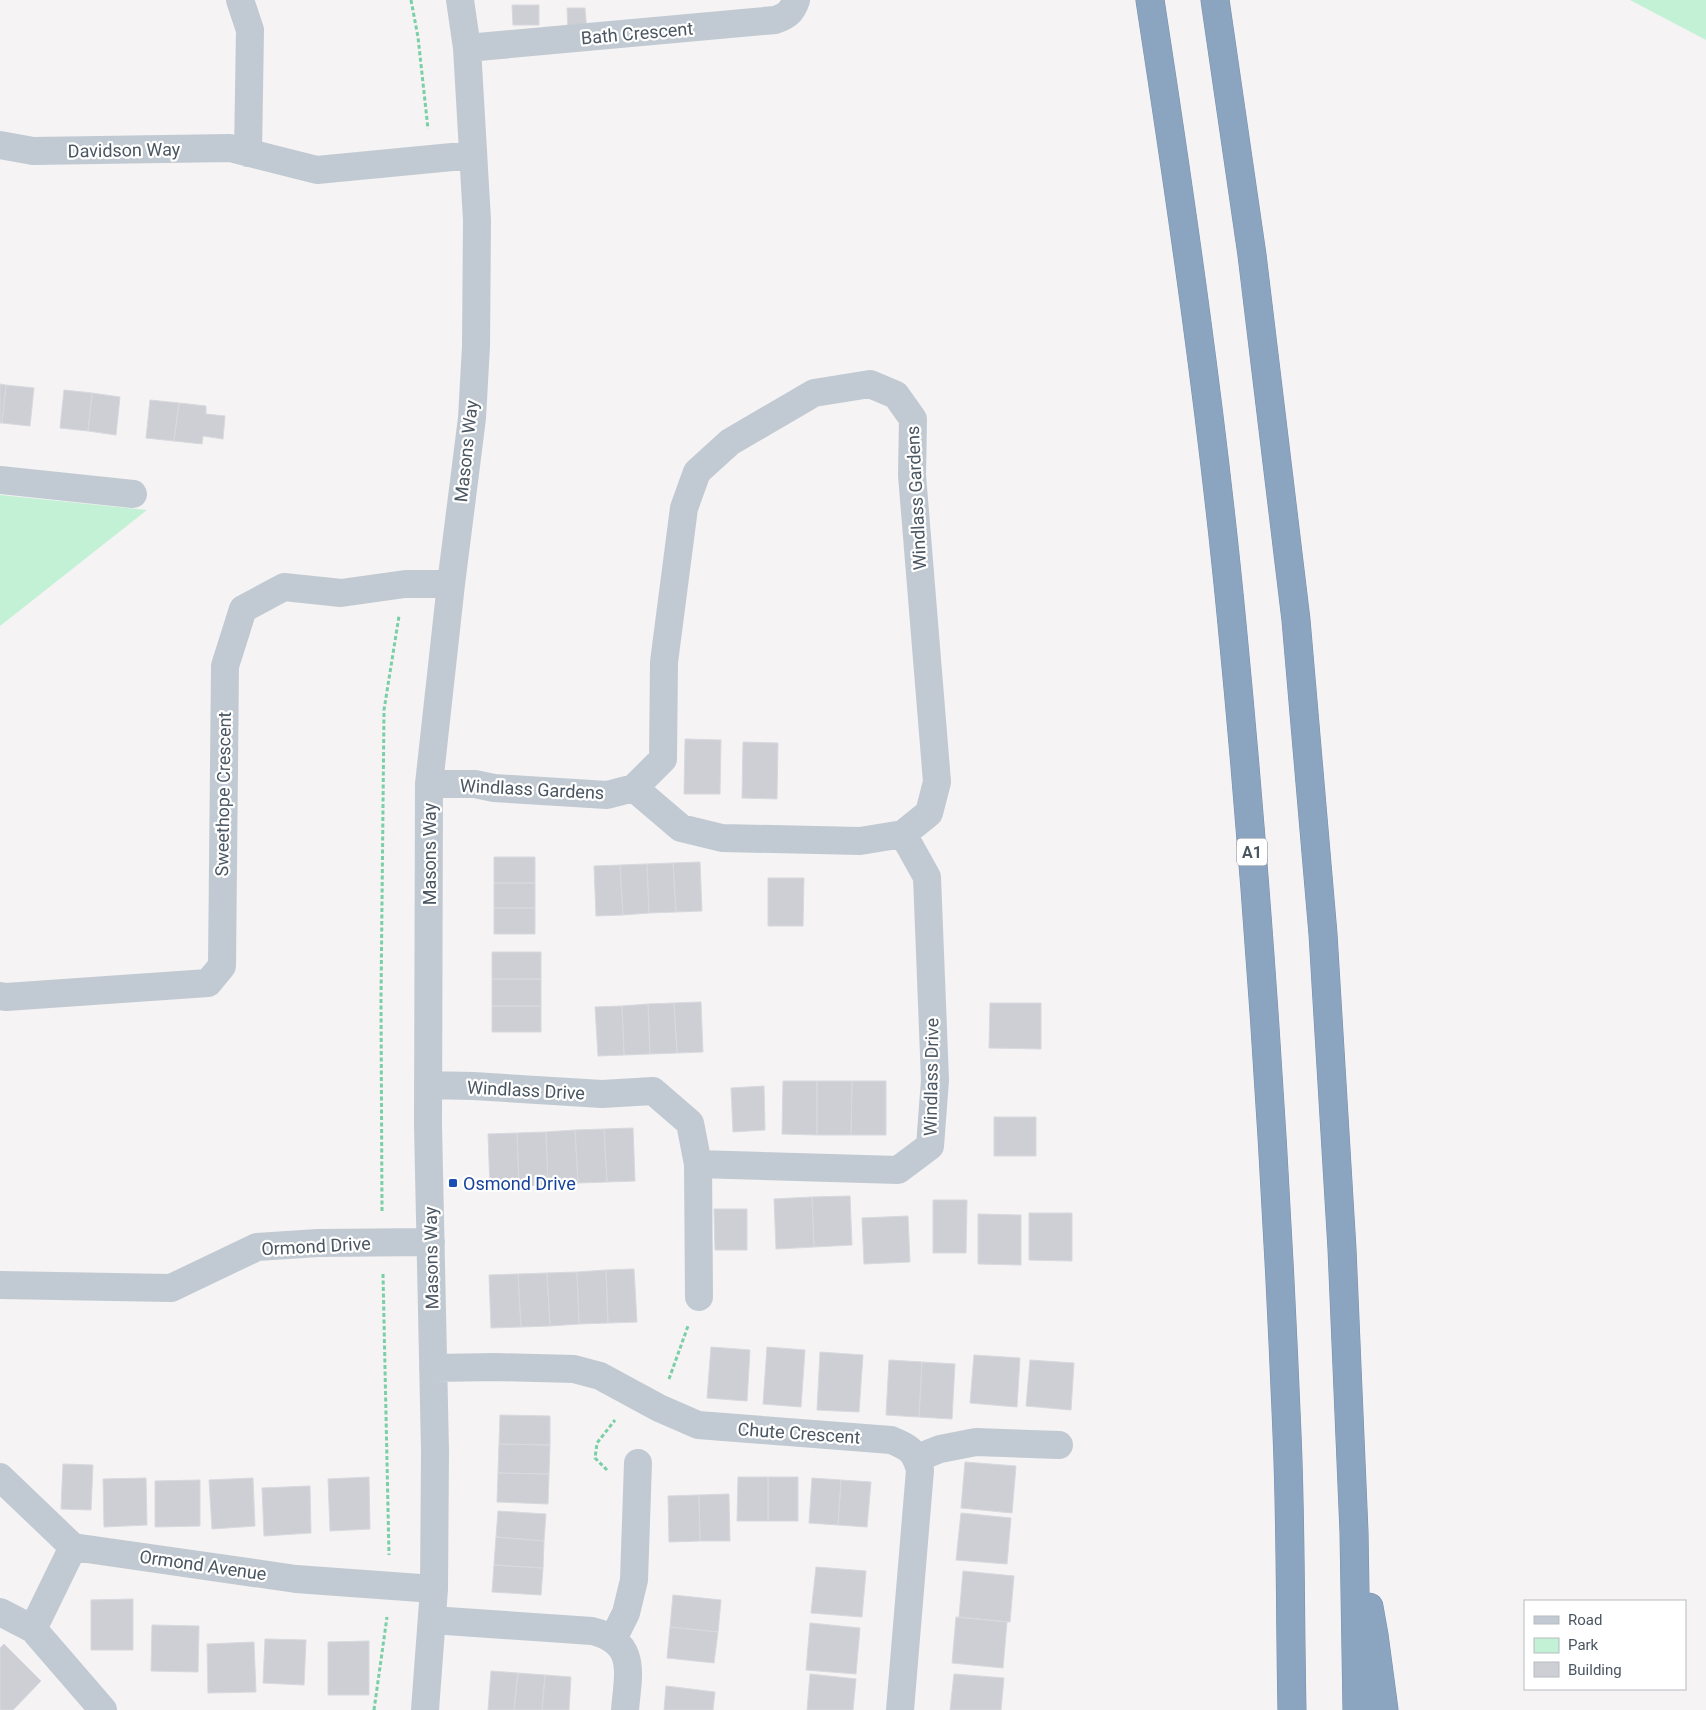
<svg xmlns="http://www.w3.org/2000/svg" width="1706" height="1710" font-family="Roboto,sans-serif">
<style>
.green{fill:#c3f1d5}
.building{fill:#cdcfd5;stroke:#d7d9de}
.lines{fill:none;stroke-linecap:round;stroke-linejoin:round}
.highway-casing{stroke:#7690ad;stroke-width:29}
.path{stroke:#7ad0a6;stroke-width:3;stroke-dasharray:4 2.5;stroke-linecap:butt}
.minor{stroke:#c1cad2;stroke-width:28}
.highway{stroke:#8ba5c1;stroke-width:28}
.transit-dot{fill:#1a4fb4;stroke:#fff;stroke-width:2}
.labels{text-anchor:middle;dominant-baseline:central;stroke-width:4.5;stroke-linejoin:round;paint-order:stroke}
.shield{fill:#fff;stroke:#808990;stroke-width:1}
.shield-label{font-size:16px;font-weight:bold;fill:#4a5661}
.street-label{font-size:18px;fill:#4a5661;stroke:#fff}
.transit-label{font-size:18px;fill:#164399;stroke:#fff;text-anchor:start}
</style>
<rect width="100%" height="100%" fill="#f5f3f3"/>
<path class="green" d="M1630,0H1706V40Z
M0,495L147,510L0,626Z"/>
<path class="building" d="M512,5H539V25H513Z
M567,8H585L587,32L568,33Z
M0,384L6,385L2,423H0Z
M6,385L34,388L30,426L2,423Z
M64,390L92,393L88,431L60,428Z
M92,393L120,397L116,435L88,431Z
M150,400L179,403L174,441L146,438Z
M179,403L206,406V414L225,416L223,439L203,436L202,444L174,441Z
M685,739L721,740L720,794H684Z
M743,742L778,743L777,799L742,798Z
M494,857H535V883H494Z
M700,862L702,911L676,912L673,863Z
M673,863L676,912L649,913L647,864Z
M647,864L649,913L623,915L620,865Z
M620,865L623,915L596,916L594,866Z
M768,878H804L803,926H768Z
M494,883H535V908H494Z
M494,908H535V934H494Z
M492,952H541V979H492Z
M492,979H541V1006H492Z
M701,1002L703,1052L677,1053L674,1003Z
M674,1003L677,1053L650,1054L648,1004Z
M990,1003H1041V1049L989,1048Z
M648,1004L650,1054L624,1055L622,1006Z
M492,1006H541V1032H492Z
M622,1006L624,1055L598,1056L595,1007Z
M783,1081H817V1135L782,1134Z
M817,1081H852L851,1135H817Z
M852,1081H886V1135H851Z
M764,1086L765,1130L733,1132L731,1088Z
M994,1117H1036V1156H994Z
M633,1128L635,1181L607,1182L604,1129Z
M604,1129L607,1182L578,1183L575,1130Z
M575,1130L578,1183L548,1185L546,1132Z
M546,1132L548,1185L519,1186L517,1133Z
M517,1133L519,1186L490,1187L488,1134Z
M850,1196L852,1245L814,1247L812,1197Z
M812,1197L814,1247L776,1249L774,1199Z
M933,1200H967L966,1253H933Z
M714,1209H747V1250H715Z
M1029,1213H1072V1261L1029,1260Z
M978,1214L1021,1215V1265L978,1264Z
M908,1216L910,1262L864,1264L862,1218Z
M634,1269L637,1322L608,1323L606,1270Z
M606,1270L608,1323L579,1324L577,1272Z
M577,1272L579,1324L550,1326L547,1273Z
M547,1273L550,1326L521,1327L518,1274Z
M518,1274L521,1327L491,1328L489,1275Z
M711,1347L750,1350L747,1401L707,1398Z
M767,1347L805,1350L801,1407L763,1404Z
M820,1352L863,1355L859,1412L817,1410Z
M974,1355L1020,1358L1017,1407L970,1403Z
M889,1360L922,1362L919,1417L886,1415Z
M1030,1360L1074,1363L1071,1410L1026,1406Z
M922,1362L955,1364L952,1419L919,1417Z
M500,1415L550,1416V1445L499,1444Z
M499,1444L550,1445L549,1474L498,1473Z
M965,1462L1016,1466L1012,1513L961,1508Z
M63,1464L93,1465L91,1510L61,1509Z
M498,1473L549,1474L548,1504L497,1502Z
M369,1477L370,1529L330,1531L328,1479Z
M738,1477H768V1521H737Z
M768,1477H798V1521H768Z
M146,1478L147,1525L104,1527L103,1479Z
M253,1478L255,1526L212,1529L209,1480Z
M812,1478L841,1480L838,1525L809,1523Z
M200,1480V1526L155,1527V1481Z
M841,1480L871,1482L867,1527L838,1525Z
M310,1486L311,1533L264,1536L262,1488Z
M729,1494L730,1541H700L699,1495Z
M699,1495L700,1541L669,1542L668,1496Z
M498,1511L546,1514L544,1541L496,1537Z
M961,1513L1011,1518L1007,1564L956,1560Z
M496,1537L544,1541L543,1568L494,1565Z
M494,1565L543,1568L541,1595L492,1592Z
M816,1567L866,1571L862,1617L811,1613Z
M963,1571L1014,1576L1010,1622L959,1617Z
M673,1595L721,1600L718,1632L670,1627Z
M133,1599V1650H91V1600Z
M956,1617L1007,1622L1003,1668L952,1663Z
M810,1623L860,1628L856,1674L806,1670Z
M152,1625L199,1626L198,1672L151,1671Z
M670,1627L718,1632L714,1663L667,1658Z
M265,1639L306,1640L304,1685L263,1683Z
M369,1641V1695H328V1642Z
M254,1642L256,1692L208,1693L207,1644Z
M4,1644L41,1681L13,1710H0V1648Z
M491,1671L518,1673L514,1710H488Z
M518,1673L545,1675L542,1710H514Z
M810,1674L856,1679L853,1710H807Z
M954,1674L1004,1678L1001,1710H950Z
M545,1675L571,1677L569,1710H542Z
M666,1686L715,1692L713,1710H664Z"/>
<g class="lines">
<g class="highway-casing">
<path id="highway" d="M1150,0C1182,208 1212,415 1232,624C1258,893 1276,1164 1287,1434C1291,1526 1290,1618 1292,1710
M1215,0L1252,255L1296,620L1323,934L1342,1249L1354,1532L1357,1710
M1369,1607L1374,1635L1384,1710"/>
</g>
<path class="path" d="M411,0L418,37L428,129
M382,1211L381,1000L384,710L399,616
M383,1274L389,1555
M669,1379L688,1326
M607,1470L595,1458L597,1443L615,1420
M374,1710L387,1617"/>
<path class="minor" d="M240,0L250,30L248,153
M467,48L775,20C787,16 792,12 796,0
M0,145L33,151L230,148L317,170L473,155
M0,480L133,494
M429,784H475L494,788L607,795L634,788L663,759L664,662L684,508L697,472L730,442L814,393L870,384L896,395L913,419L912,475L937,782L929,813L903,834L860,841L722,838L681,828L634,788
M0,996L6,997L208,983L222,966L225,666L243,609L284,587L341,593L405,584H451
M428,1085L473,1086L602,1094L653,1091L690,1123L698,1164
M0,1285L171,1288L257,1247L318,1243L431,1242
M699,1297L698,1164L898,1170L930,1146L935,1080L927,877L903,834
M433,1368L495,1367L574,1369L600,1376L659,1408L698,1425L891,1440C909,1447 915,1451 920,1470L900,1710
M917,1458L940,1449L976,1442L1059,1445
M0,1477L73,1547L296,1579L434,1589
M73,1547L33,1629L103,1710
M0,1612L33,1629
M432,1620L592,1631C638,1642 628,1674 625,1710
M613,1639L626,1613L634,1580L638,1463
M425,1710L434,1589L435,1451L428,1125L429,784L451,584L472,418L476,346L477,220L467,48L460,0"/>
<use href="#highway" class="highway"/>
</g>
<rect class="transit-dot" x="448" y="1178" width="10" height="10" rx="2.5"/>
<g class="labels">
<rect class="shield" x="1237" y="838.5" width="30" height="27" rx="4"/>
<g class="shield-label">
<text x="1252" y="852">A1</text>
</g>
<g class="street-label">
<text transform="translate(637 33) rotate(-5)">Bath Crescent</text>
<text transform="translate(124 150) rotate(-1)">Davidson Way</text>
<text transform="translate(466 451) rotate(-84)">Masons Way</text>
<text transform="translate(916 498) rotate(-93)">Windlass Gardens</text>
<text transform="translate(532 789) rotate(3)">Windlass Gardens</text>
<text transform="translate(223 794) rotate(-89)">Sweethope Crescent</text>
<text transform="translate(429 854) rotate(-90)">Masons Way</text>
<text transform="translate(931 1077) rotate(-89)">Windlass Drive</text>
<text transform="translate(526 1090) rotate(3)">Windlass Drive</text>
<text transform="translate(316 1246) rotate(-3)">Ormond Drive</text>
<text transform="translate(431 1258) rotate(-91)">Masons Way</text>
<text transform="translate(799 1433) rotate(4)">Chute Crescent</text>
<text transform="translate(203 1565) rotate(8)">Ormond Avenue</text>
</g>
<g class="transit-label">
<text x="463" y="1183">Osmond Drive</text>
</g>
</g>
<rect x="1524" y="1600" width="162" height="90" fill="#ffffff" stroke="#b7bbc0"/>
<rect x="1534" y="1616" width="25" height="8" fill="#c1cad2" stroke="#b7bbc0"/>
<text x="1568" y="1625" font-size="15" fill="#4a5661">Road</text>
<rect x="1534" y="1638" width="25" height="15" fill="#c3f1d5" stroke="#b7bbc0"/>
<text x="1568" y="1650" font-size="15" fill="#4a5661">Park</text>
<rect x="1534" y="1662" width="25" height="15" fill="#cdcfd5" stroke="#b7bbc0"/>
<text x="1568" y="1675" font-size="15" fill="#4a5661">Building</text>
</svg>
